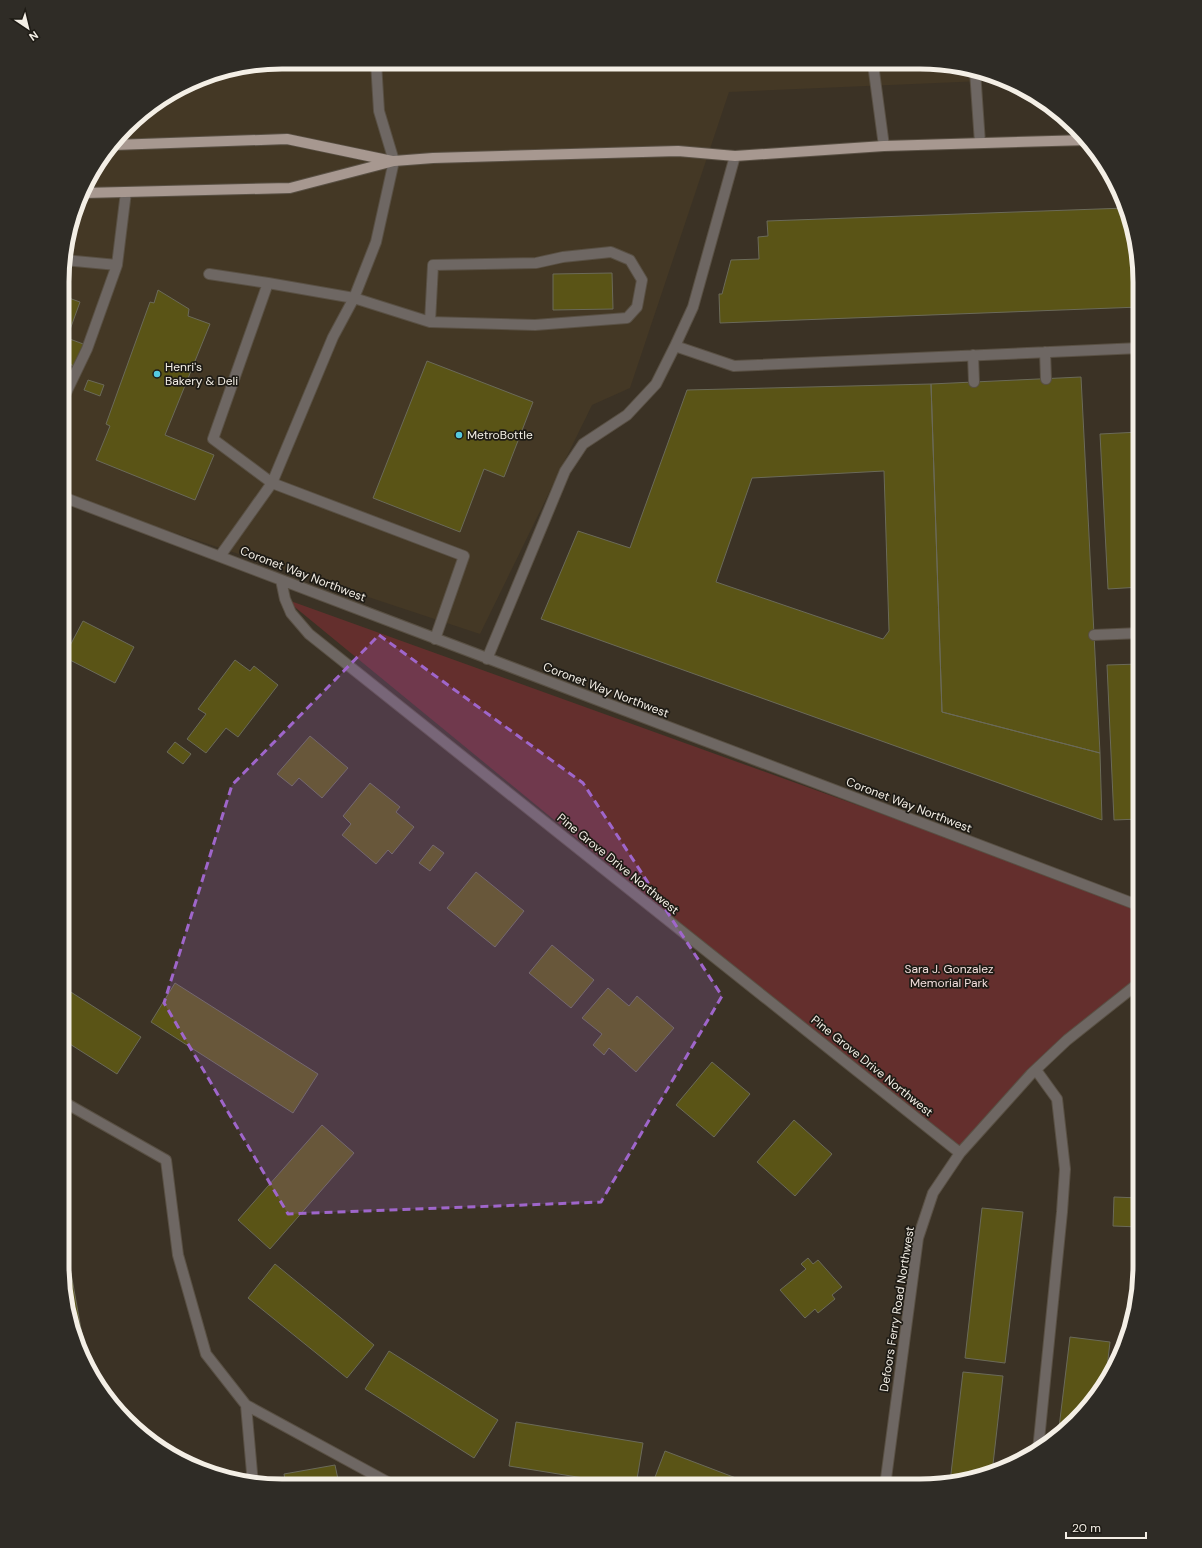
<svg xmlns="http://www.w3.org/2000/svg" width="1202" height="1548" font-family="'DM Sans',sans-serif">
<style>
.built{fill:#443825}
.green{fill:#642f2d}
.building{fill:#5a5416;stroke:#6b6a59;fill-rule:evenodd}
.lines{fill:none;stroke-linecap:round;stroke-linejoin:round}
.minor-casing{stroke:#595044;stroke-width:12}
.major-casing{stroke:#595044;stroke-width:12}
.minor{stroke:#6e6763;stroke-width:10}
.major{stroke:#a79890;stroke-width:10}
.marked{fill:#9f66cb;fill-opacity:0.2;stroke:#9f66cb;stroke-width:3;stroke-dasharray:8 5;stroke-linejoin:round}
.poi-dot{fill:#55cadf;stroke:#1e1b15;stroke-width:1.5}
.labels{text-anchor:middle;dominant-baseline:central;stroke-width:3.5;stroke-linejoin:round;paint-order:stroke}
.poi-label{font-size:12px;fill:#f4efe6;stroke:#1e1b15;text-anchor:start}
.street-label{font-size:12px;fill:#f4efe6;stroke:#1e1b15}
.park-label{font-size:12px;fill:#f2dedc;stroke:#1e1b15}
.rim{fill:none;stroke:#f4efe6;stroke-width:5}
</style>
<rect width="100%" height="100%" fill="#3b3225"/>
<path class="built" d="M282,62L949,64L1006,80L729,92L630,388L592,405L480,634L63,496L64,253L91,172L137,116L211,74Z"/>
<path class="green" d="M285,599L1140,907V982L1067,1040L960,1153Z"/>
<path class="building" d="M1126,208L1133,225L1140,282V307L720,323L719,294H722L731,260L759,259L758,237L768,236L767,221Z
M612,273L613,309L553,310V274Z
M158,290L189,309L188,316L210,324L165,435L214,455L195,500L96,460L110,426L106,424L150,302L154,303Z
M64,293L65,294L66,297L80,302L67,338L86,345L77,367L64,362Z
M427,361L533,402L504,477L484,469L460,532L373,498Z
M1081,377L1100,753L942,712L931,384Z
M88,380L104,385L100,396L84,390Z
M931,384L942,712L1100,753L1102,820L541,619L578,531L630,548L687,390ZM884,471L889,631L883,639L716,582L752,478Z
M1140,432V587L1108,589L1100,434Z
M83,621L134,647L115,683L64,657Z
M235,660L250,671L254,666L278,685L238,737L226,728L206,753L187,739L206,714L198,709Z
M1140,664V819L1114,820L1107,665Z
M310,736L348,768L322,798L299,778L292,786L277,774Z
M175,742L191,754L183,764L167,752Z
M370,783L400,807L396,812L414,827L392,854L388,850L376,864L342,835L351,824L343,816Z
M433,845L444,853L430,871L419,863Z
M476,872L524,911L495,947L447,908Z
M552,945L594,980L571,1008L529,973Z
M175,983L318,1074L293,1113L151,1022Z
M63,987L141,1037L117,1074L62,1039Z
M608,988L629,1006L637,996L674,1028L636,1072L609,1048L604,1055L593,1045L602,1034L582,1018Z
M712,1062L750,1094L714,1137L676,1105Z
M794,1120L832,1154L795,1196L757,1162Z
M322,1125L354,1153L270,1249L238,1220Z
M1114,1197L1140,1198V1227L1113,1226Z
M982,1208L1023,1212L1005,1363L965,1358Z
M808,1258L813,1264L818,1260L842,1287L832,1295L835,1299L818,1313L815,1309L805,1318L780,1290L806,1269L801,1264Z
M275,1264L374,1345L347,1378L248,1298Z
M71,1273L88,1368L85,1364L69,1323L63,1274Z
M1070,1337L1110,1342L1105,1385L1065,1431L1058,1436Z
M389,1351L498,1420L474,1458L365,1389Z
M963,1372L1003,1376L992,1473L977,1479L950,1482Z
M516,1422L643,1443L636,1485H627L509,1466Z
M665,1451L757,1486L652,1485Z
M335,1465L339,1484H286L284,1474Z"/>
<g class="lines">
<g class="minor-casing">
<path id="minor" d="M376,62L379,111L394,161L376,242L354,298L430,322L535,325L627,318L637,307L642,280L630,260L611,252L563,257L536,263L433,265L430,322
M873,64L884,146
M975,71L980,143
M735,156L693,307L675,346L734,366L1140,348
M64,260L117,265
M209,274L268,283
M1045,352L1046,379
M973,355L974,382
M64,397L87,349L117,265L126,192
M63,497L1140,906
M220,556L272,483L213,439L268,283L354,298L333,337L272,483L464,556L435,639
M281,580L285,599L291,613L309,634L960,1153
M1094,635L1140,633
M487,659L565,471L583,444L627,415L656,384L675,346
M1036,1070L1057,1099L1065,1169L1062,1212L1038,1450
M62,1101L166,1160L178,1255L206,1354L246,1405L393,1485
M246,1405L253,1484
M885,1486L918,1238L933,1193L960,1153L1031,1074L1067,1040L1140,982"/>
</g>
<g class="major-casing">
<path id="major" d="M113,145L287,139L392,161
M84,193L290,188L394,161L433,158L678,151L735,156L884,146L1088,140"/>
</g>
<use href="#minor" class="minor"/>
<use href="#major" class="major"/>
</g>
<path class="marked" d="M379,635L583,783L722,996L601,1202L288,1214L164,1003L232,785Z"/>
<g class="poi-dot">
<circle cx="157" cy="374" r="4"/>
<circle cx="459" cy="435" r="4"/>
</g>
<g class="labels">
<g class="poi-label">
<text x="165" y="367">Henri's<tspan x="165" dy="14">Bakery &amp; Deli</tspan></text>
<text x="467" y="435">MetroBottle</text>
</g>
<g class="street-label">
<text transform="translate(303 574) rotate(21)">Coronet Way Northwest</text>
<text transform="translate(606 690) rotate(21)">Coronet Way Northwest</text>
<text transform="translate(909 805) rotate(21)">Coronet Way Northwest</text>
<text transform="translate(618 864) rotate(39)">Pine Grove Drive Northwest</text>
<text transform="translate(872 1066) rotate(39)">Pine Grove Drive Northwest</text>
<text transform="translate(897 1309) rotate(-81)">Defoors Ferry Road Northwest</text>
</g>
<g class="park-label">
<text x="949" y="969">Sara J. Gonzalez<tspan x="949" dy="14">Memorial Park</tspan></text>
</g>
</g>
<path d="M0 0H1202V1548H0ZM282 69H920A213 213 0 0 1 1133 282V1266A213 213 0 0 1 920 1479H282A213 213 0 0 1 69 1266V282A213 213 0 0 1 282 69Z" fill="#2f2c26" fill-rule="evenodd"/>
<path class="rim" d="M282 69H920A213 213 0 0 1 1133 282V1266A213 213 0 0 1 920 1479H282A213 213 0 0 1 69 1266V282A213 213 0 0 1 282 69Z"/>
<g transform="translate(28 28) rotate(145)" stroke="#1e1b15" stroke-width="3" paint-order="stroke">
<path d="M0-3L7 15L0 10L-7 15Z" fill="#f4efe6"/>
<text y="-6" font-size="11" font-weight="bold" text-anchor="middle" fill="#f4efe6">N</text>
</g>
<path d="M1066 1532v6h80v-6" fill="none" stroke="#f4efe6" stroke-width="2"/>
<text x="1072" y="1532" font-size="12" fill="#f4efe6" stroke="#1e1b15" stroke-width="3" paint-order="stroke">20 m</text>
</svg>
